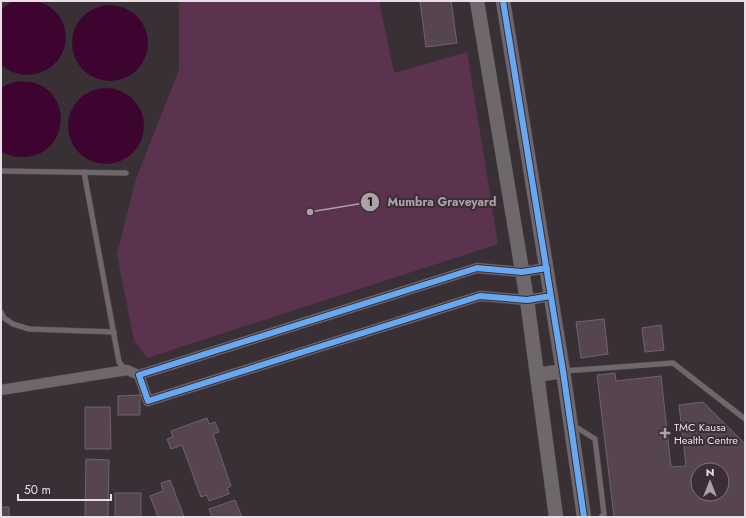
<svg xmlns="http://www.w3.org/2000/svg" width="746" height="518" font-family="Jost,sans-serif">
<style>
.green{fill:#5c334e}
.water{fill:#3e0430}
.building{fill:#564550;stroke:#6d656a;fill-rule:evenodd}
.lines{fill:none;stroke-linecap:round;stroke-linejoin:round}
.lane-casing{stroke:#544c51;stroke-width:6}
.street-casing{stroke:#544c51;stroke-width:11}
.secondary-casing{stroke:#544c51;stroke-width:15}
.lane{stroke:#6e676b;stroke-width:5}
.street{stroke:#6e676b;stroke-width:10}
.secondary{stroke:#6e676b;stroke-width:14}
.cycleway-casing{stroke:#3c2c36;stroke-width:8}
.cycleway{stroke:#66a8f1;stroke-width:6}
.poi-dot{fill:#aba1a7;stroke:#3c2c36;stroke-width:1.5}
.labels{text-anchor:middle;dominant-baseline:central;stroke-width:4;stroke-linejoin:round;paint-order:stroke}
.poi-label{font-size:11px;fill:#e9dee5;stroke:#3c2c36;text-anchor:start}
.leader{fill:none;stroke:#aba1a7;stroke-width:1.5}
.callout-dot{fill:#aba1a7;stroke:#3c2c36;stroke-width:1.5}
.mark-label{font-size:12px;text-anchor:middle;font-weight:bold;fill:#111}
.callout-label{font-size:12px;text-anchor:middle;font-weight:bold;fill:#aba1a7;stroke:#3c2c36;stroke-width:4;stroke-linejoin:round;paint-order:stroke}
</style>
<rect width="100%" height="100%" fill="#383035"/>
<path class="green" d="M179,1H379L394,73L467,52L498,244L147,358L134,340L117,254L136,179L179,70Z"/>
<path class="water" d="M16,1C23,1 33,0 40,2C49,5 56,11 61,19C81,56 36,93 1,65V9L11,2Z
M72 43a38 38 0 1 1 76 0a38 38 0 1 1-76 0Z
M18,81C22,82 27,81 31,82C76,92 68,159 21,157C14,157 7,155 1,151V88L6,85Z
M68 126a38 38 0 1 1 76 0a38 38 0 1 1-76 0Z"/>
<path class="building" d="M420,1H451L457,43L426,47Z
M604,319L608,354L581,358L576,322Z
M661,325L664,350L645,352L642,328Z
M615,373L616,381L661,376L671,467L686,466L679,405L703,402L745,444V517H614L597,375ZM698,470H722V494H698Z
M140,395V415H118V396Z
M85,407H110L111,449H85Z
M207,418L209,424L215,422L219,432L213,434L231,486L227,488L229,494L209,501L207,495L201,497L182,445L171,449L167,439L173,437L171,431Z
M86,459L109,460L108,517H85Z
M170,480L184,517H158L150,496L163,491L161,483Z
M115,493H141V517H115Z
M235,500L242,517H212L209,509Z
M1,507H9V517H1Z"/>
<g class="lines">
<g class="lane-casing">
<path id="lane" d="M1,171L126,173
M84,172L119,362L125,369
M1,312L4,318L13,324L29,329L114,332
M564,371L673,363L745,419
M573,425L595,439L604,514L601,517"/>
</g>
<g class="street-casing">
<path id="street" d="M547,268L522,272L477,268L139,375L148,401L480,296L527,300L551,296
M1,390L127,370L139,375"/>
</g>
<g class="secondary-casing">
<path id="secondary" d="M477,1L527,300L556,517
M503,1L563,371L584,517
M537,375L563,371"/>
</g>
<use href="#lane" class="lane"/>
<use href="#street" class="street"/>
<use href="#secondary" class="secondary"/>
<g class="cycleway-casing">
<path id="cycleway" d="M503,1L563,371L584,517
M547,268L522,272L477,268L139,375L148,401L480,296L527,300L551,296"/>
</g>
<use href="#cycleway" class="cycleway"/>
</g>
<path class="poi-dot" d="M663 427h4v4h4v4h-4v4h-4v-4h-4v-4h4z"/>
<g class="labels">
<g class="poi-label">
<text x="674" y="427">TMC Kausa<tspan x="674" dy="13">Health Centre</tspan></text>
</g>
</g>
<path class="leader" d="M310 212L370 202"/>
<g class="callout-dot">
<circle cx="310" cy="212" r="4"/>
<circle cx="370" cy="202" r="10"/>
</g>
<g class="mark-label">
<text x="370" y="206">1</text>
</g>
<g class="callout-label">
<text x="442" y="206">Mumbra Graveyard</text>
</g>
<rect width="746" height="518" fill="none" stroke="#e9dee5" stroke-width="4"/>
<g transform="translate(710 482)"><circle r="19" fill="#3c2c36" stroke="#81737c"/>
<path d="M0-3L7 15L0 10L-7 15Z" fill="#aba1a7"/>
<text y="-6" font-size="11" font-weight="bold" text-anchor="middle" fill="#e9dee5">N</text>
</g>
<path d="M18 494v6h93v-6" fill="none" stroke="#e9dee5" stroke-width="2"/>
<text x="24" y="494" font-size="12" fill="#e9dee5" stroke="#3c2c36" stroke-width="3" paint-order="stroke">50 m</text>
</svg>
